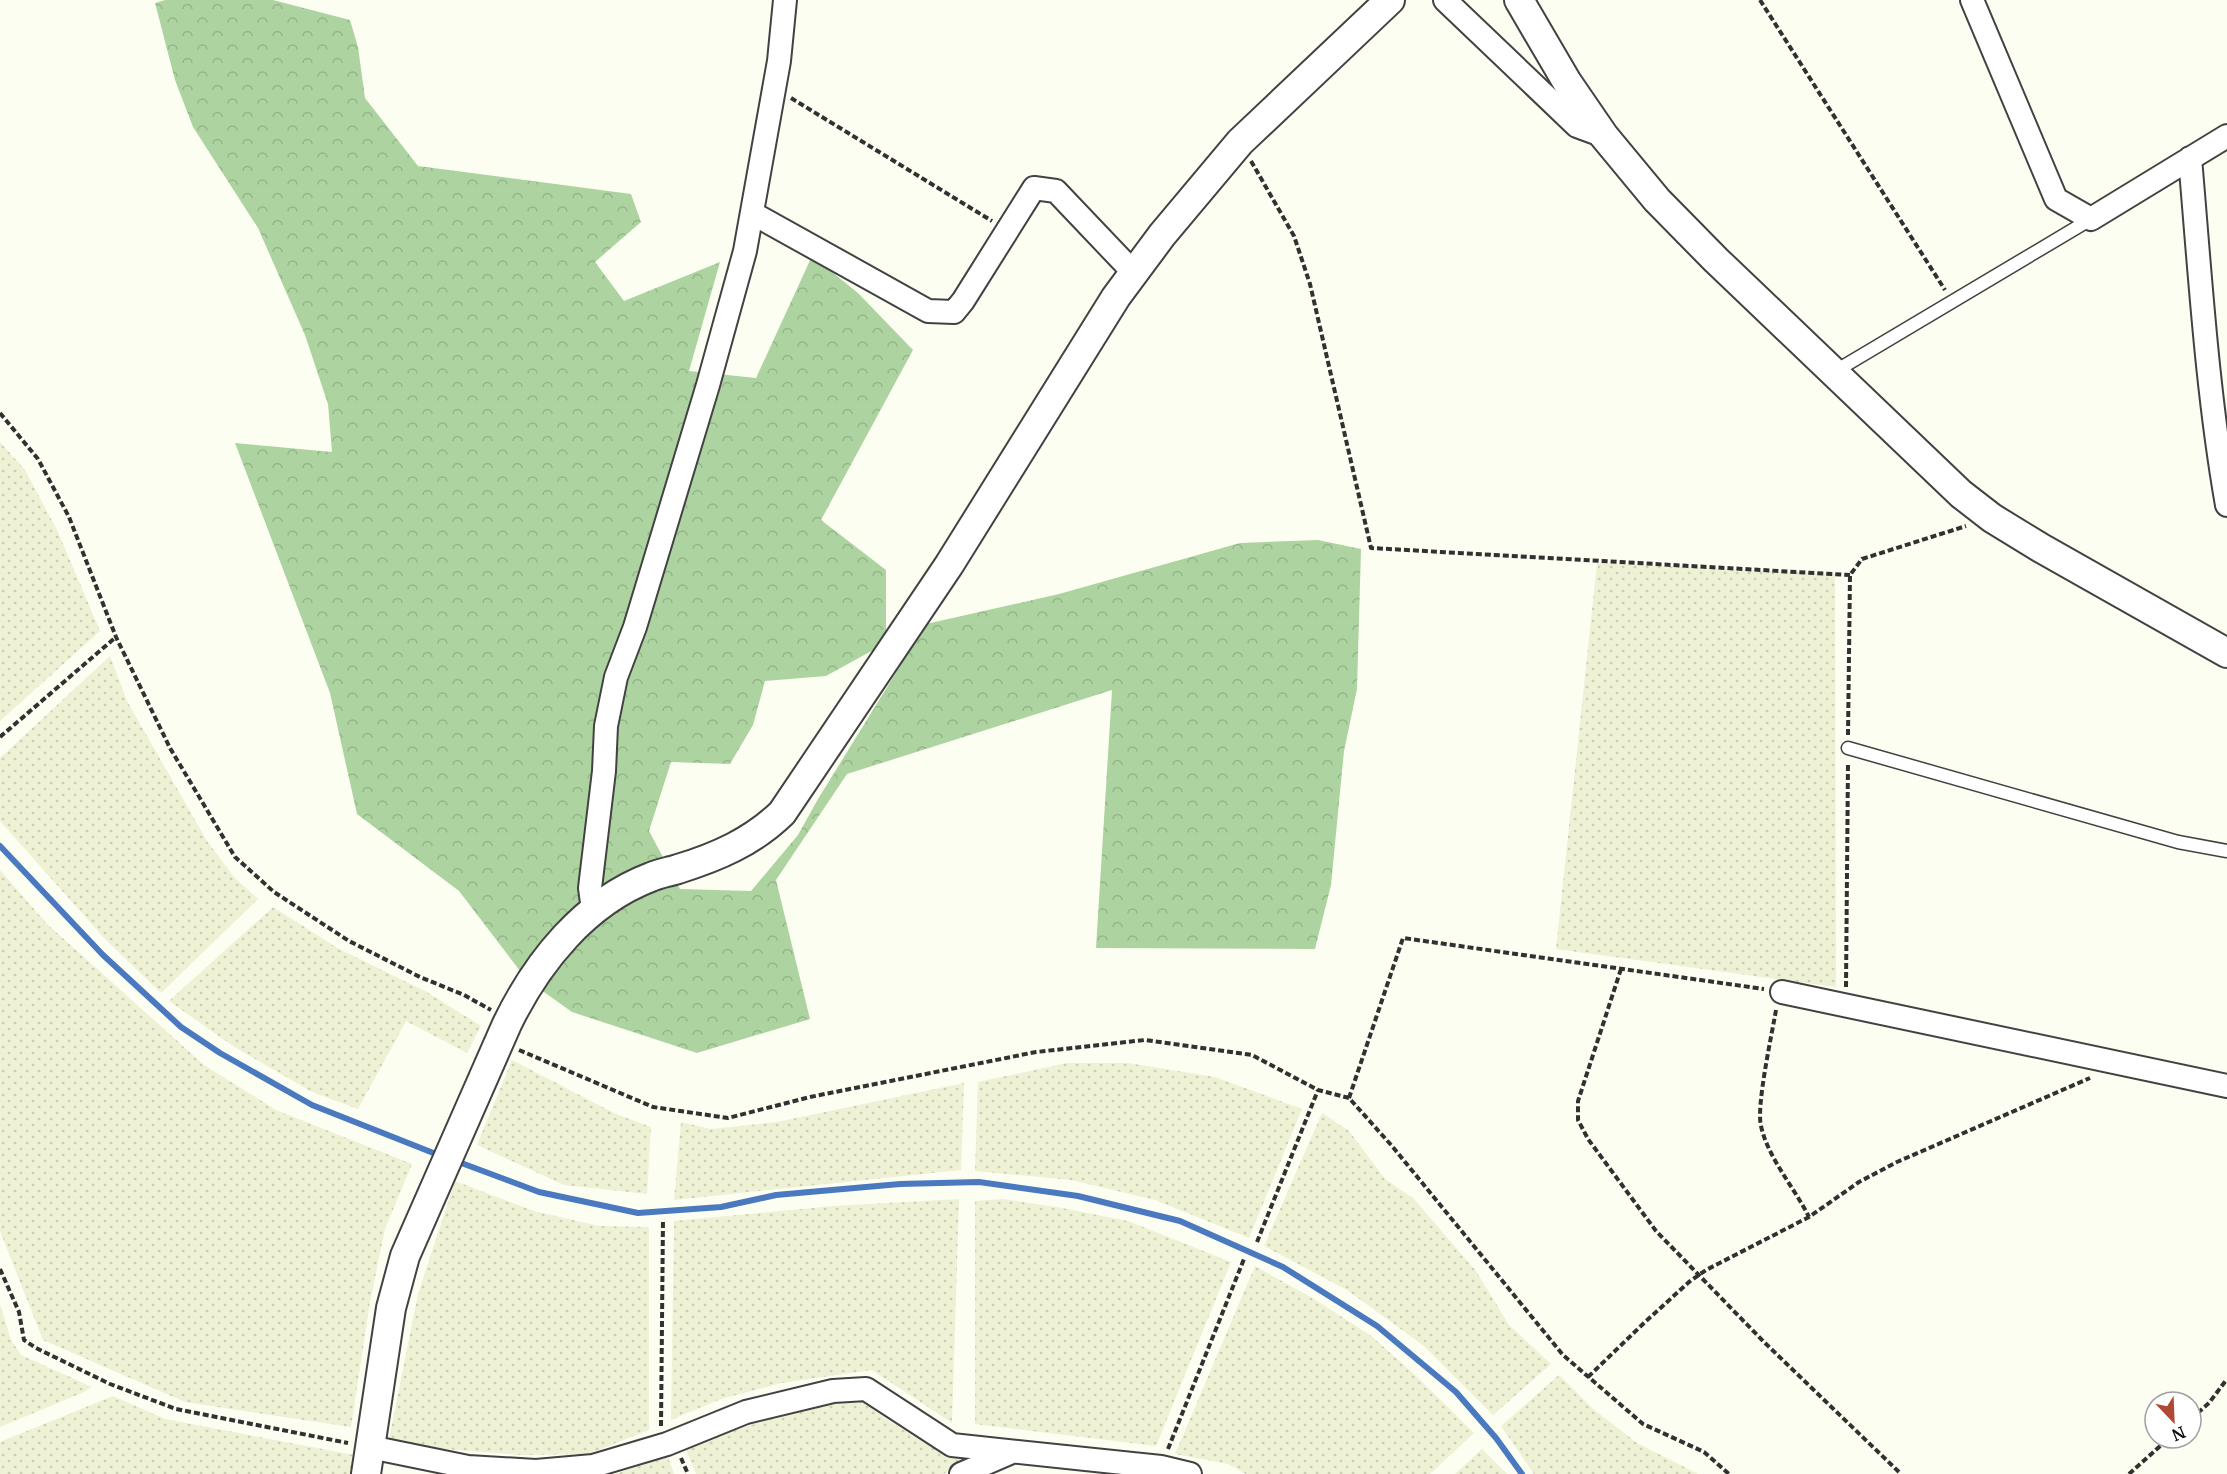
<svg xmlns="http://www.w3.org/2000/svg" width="2227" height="1474" font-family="Merriweather,serif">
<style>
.farmland{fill:url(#farmland-dots)}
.forest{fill:url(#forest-crowns)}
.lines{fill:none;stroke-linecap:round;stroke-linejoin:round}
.stream{stroke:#4b79bf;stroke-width:6}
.service-casing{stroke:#424242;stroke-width:15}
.minor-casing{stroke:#424242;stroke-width:26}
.tertiary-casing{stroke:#424242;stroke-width:32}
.path{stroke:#313131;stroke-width:4;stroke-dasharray:6 3;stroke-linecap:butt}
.service{stroke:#fff;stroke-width:12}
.minor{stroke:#fff;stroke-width:22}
.tertiary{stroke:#fff;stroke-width:28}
</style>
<defs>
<pattern id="farmland-dots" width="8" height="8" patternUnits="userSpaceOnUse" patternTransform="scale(1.5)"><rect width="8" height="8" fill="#eef1d4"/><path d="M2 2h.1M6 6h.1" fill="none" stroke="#cbcdb5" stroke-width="1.8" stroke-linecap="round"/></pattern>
<pattern id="forest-crowns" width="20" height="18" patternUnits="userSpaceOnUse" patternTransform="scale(1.5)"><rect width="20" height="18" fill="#add4a0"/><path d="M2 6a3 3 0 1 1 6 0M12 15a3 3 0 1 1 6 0" fill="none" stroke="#94b589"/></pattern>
</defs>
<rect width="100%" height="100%" fill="#fdfef2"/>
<path class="farmland" d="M0,442L25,470L58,532L100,631L0,721Z
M1597,563L1835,574L1836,987L1556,949Z
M110,656L127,701L207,841L234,877L258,899L161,993L105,939L0,821V758Z
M0,870L47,924L204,1065L276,1110L412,1164L385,1229L370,1302L351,1427L185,1402L43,1340L0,1231Z
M273,907L339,949L427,992L481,1026L467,1053L406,1021L358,1109L312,1092L233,1046L169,1001Z
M512,1060L616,1114L651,1127L647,1194L564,1185L477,1145Z
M1067,1063H1128L1215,1077L1302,1109L1249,1238L1155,1200L1071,1180L975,1171L978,1082Z
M964,1083L961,1170L674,1200L681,1122L711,1129L777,1122Z
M1322,1113L1349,1131L1385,1179L1413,1198L1476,1271L1509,1325L1551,1364L1493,1415L1424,1346L1347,1290L1264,1246Z
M455,1181L534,1211L599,1226L649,1227V1430L588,1454L522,1455L443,1449L389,1439L418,1294Z
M959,1199L952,1423L872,1370L782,1383L721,1399L671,1420L674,1221L833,1206Z
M1003,1199L1062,1208L1128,1221L1231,1262L1156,1446L975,1424V1201Z
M1255,1266L1314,1299L1370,1335L1413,1373L1474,1433L1430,1474H1246L1228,1464L1175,1454Z
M0,1304L11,1340L21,1355L92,1387L84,1392L0,1427Z
M1559,1375L1593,1409L1637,1443L1698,1474H1534L1501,1426Z
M113,1396L165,1419L354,1455L352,1474H0V1442Z
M862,1401L889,1421L946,1455L979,1459L943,1474H696L685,1447L802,1408Z
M1482,1449L1507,1474H1455Z
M668,1457L674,1474H615Z"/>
<path class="forest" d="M165,0H273L350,20L358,47L365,98L418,166L631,194L641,222L595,262L624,301L720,262L689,371L756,378L812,256L858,293L913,350L821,520L886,570V643L826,676L765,681L753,725L730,764L671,762L649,831L680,889L751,891L798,835L818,799L926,624L1059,594L1240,543L1318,540L1361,549L1357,689L1344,751L1331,885L1315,949L1096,948L1112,690L847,774L776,880L810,1019L697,1053L572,1012L527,980L459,891L357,814L330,693L235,443L332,452L328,404L305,335L258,228L193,127L175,80L155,3Z"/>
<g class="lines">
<path class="stream" d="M0,846L103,955L181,1027L220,1053L312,1105L441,1156
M456,1161L539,1192L638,1213L721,1207L776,1195L832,1190L900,1184L979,1182L1078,1196L1180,1221L1283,1267L1377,1326L1456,1392L1496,1438L1522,1474"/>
<g class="service-casing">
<path id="service" d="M1834,372L2091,219
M1848,748L2178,842L2227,851"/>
</g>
<g class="minor-casing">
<path id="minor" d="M1445,0L1577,126L1604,136
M1972,0L2056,199L2091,219L2227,136
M2190,158C2200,274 2207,391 2227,505
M752,213L928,311L954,312L963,301L1034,188L1056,191L1134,273
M593,910L590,888L604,771L606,726L616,677L635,627L708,385L745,251L779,61L785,0
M1782,992L2227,1086
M370,1447L468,1467L536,1471L593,1466L667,1444L746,1412L833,1391L866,1389L952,1445L1161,1467L1190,1474
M961,1474L1012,1452"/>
</g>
<g class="tertiary-casing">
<path id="tertiary" d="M1519,0L1567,82L1604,136L1657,200L1716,260L1961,494L1992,518L2041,548L2227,653
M366,1474L391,1308L405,1256L507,1024C537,962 585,902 651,877C660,873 669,872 678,869C717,857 752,842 782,813L949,565L1116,297L1162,235L1240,142L1390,0"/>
</g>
<path class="path" d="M1760,0L1945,290
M791,98L992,221
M1251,161L1294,236L1310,284L1371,548L1850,575
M0,413L38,459L69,517L116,637L170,748L235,857L274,892L349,941L420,977L464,995L491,1010
M1848,735L1850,575L1862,559L1966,526
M0,737L116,637
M1621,969L1578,1101V1120L1588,1139L1656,1231L1764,1342L1901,1474
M1846,987L1848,763
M1776,1010C1772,1034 1756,1106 1761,1126C1768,1158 1794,1187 1809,1217
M519,1050L653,1107L728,1118L810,1097L1036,1052L1145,1040L1252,1055L1318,1090L1349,1098L1392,1146L1563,1355L1643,1424L1704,1452L1729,1474
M1349,1098L1403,938L1764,989
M1257,1242L1318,1090
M0,1269L19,1312L24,1340L36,1348L110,1384L176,1409L348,1443
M1588,1377L1644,1323L1689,1282L1706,1270L1809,1217L1859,1182L1897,1162L2090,1078
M2191,1419L2209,1403L2227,1379
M661,1426L663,1219
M1168,1449L1244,1259
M681,1458L688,1474
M2129,1474L2169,1438"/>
<use href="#service" class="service"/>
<use href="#minor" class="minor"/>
<use href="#tertiary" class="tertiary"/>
</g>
<g transform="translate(2173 1420) rotate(157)"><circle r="28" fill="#ffffff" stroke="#9f9f9f" stroke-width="1.5"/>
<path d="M0-4.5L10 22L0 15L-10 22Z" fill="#b04836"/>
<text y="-9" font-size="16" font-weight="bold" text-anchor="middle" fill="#0f0f0f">N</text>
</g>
</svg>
